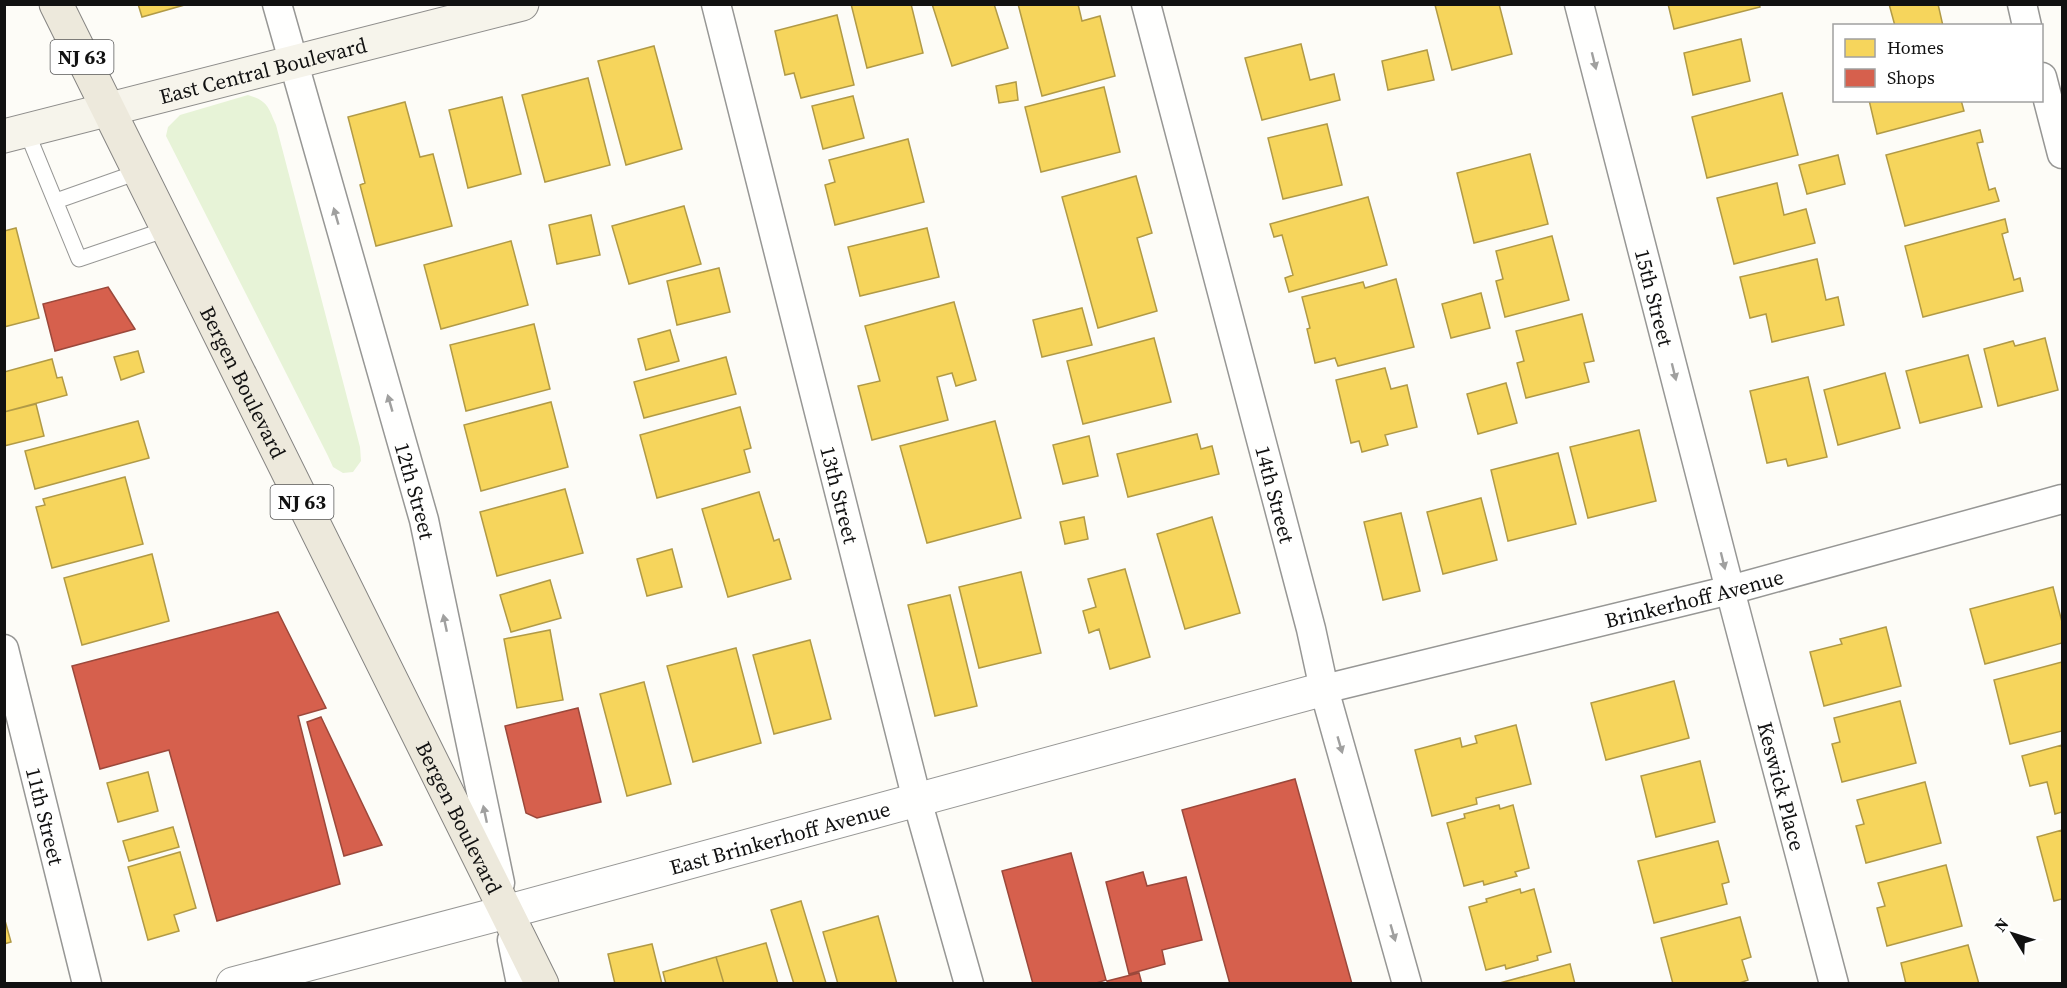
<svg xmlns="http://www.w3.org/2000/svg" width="2067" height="988" font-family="'Source Serif 4',serif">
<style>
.green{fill:#e7f3d7}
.homes{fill:#f6d55c;stroke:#b19a46;stroke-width:1.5}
.shops{fill:#d6604d;stroke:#9b483b;stroke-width:1.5}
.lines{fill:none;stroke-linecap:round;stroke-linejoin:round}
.service-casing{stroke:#979795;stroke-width:17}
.minor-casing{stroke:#979795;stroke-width:31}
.tertiary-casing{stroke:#979795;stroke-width:35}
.secondary-casing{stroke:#8e8d8b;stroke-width:35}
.primary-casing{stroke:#858482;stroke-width:35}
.service{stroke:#fffffe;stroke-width:15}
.minor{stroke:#fffffe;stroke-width:28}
.tertiary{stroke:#fffffe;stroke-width:33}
.secondary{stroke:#f6f4eb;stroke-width:33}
.primary{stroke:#ede9dc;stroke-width:33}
.oneway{fill:#a0a09f}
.labels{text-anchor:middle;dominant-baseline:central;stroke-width:6;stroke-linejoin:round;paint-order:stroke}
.shield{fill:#fff;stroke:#585858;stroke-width:1.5}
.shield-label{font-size:20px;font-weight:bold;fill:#111}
.street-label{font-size:21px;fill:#111;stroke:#fff}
</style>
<rect width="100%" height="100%" fill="#fdfcf7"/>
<path class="green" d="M248,95C268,101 268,107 276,125L360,447L361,461L353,472L343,473L333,467L328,456L166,136L168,127L180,115Z"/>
<path class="homes" d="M138,4H188L142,17Z
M851,4H911L923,53L867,68Z
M932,4H994L1008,48L952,66Z
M1018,4H1078L1082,21L1100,16L1115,76L1042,96Z
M1438,4H1499L1512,54L1452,70L1435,5Z
M1668,4H1759L1760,7L1674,29Z
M1889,4H1938L1943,26H1895Z
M837,15L854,85L801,98L794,73L785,75L775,31Z
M1741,39L1750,81L1693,95L1684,53Z
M1301,44L1310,80L1334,74L1340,100L1262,120L1245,58Z
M654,46L682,149L626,165L598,61Z
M1427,50L1434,80L1388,90L1382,61Z
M588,78L610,165L545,182L522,95Z
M1016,82L1018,100L999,103L996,86Z
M1104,87L1120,152L1041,172L1025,107Z
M1782,93L1798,155L1707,178L1692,117Z
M853,96L864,138L823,149L812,106Z
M502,97L521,174L468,188L449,110Z
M1869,100H1961L1964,111L1877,134Z
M405,102L420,157L433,154L452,226L376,246L360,185L365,183L348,117Z
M1327,124L1342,185L1283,199L1268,138Z
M1980,130L1983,142L1977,143L1989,190L1995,188L1999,201L1905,226L1886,155Z
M908,139L924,202L835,225L825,185L835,182L829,160Z
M1530,154L1548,224L1474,243L1457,173Z
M1838,155L1845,184L1807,194L1799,165Z
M1136,176L1152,233L1137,238L1157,311L1098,328L1062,197Z
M1777,183L1784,215L1806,209L1815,243L1734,264L1717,198Z
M1368,197L1387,265L1289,292L1285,278L1293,275L1282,235L1274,237L1270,224Z
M684,206L701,264L629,284L612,226Z
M591,215L600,255L557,264L549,225Z
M2005,219L2008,232L2002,234L2014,280L2020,278L2023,291L1923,317L1905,246Z
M16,228L39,318L4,327V231Z
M927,228L939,277L860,296L848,247Z
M1552,236L1569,300L1505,317L1496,281L1503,279L1496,251Z
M511,241L528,305L441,329L424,265Z
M1817,259L1826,300L1838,297L1844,325L1772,342L1766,314L1750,318L1740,277Z
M719,268L730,312L677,325L667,281Z
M1396,279L1414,347L1338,366L1335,358L1315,363L1307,329L1310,328L1302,297L1363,282L1365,288Z
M1481,293L1490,328L1451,338L1442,304Z
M954,302L976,380L956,386L952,373L937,377L948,420L872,440L858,386L880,381L865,326Z
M1082,308L1092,345L1042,357L1033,320Z
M1582,314L1594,361L1584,363L1589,382L1526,398L1517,363L1524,361L1516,331Z
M534,324L550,389L466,411L450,345Z
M670,330L679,361L646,370L638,339Z
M1154,338L1171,402L1083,424L1067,361Z
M2045,338L2058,390L1998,406L1984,349L2013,341L2015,346Z
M138,351L144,372L121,380L114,357Z
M1968,355L1982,407L1920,423L1906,371Z
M726,357L736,394L644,418L634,382Z
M52,359L57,378L62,377L67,395L4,412V372Z
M1385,368L1391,389L1407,385L1417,427L1385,435L1388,445L1362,452L1359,441L1351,443L1336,380Z
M1885,373L1900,428L1838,445L1824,390Z
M1808,377L1827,457L1788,466L1786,459L1767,463L1750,391Z
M1506,383L1517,423L1478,434L1467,394Z
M551,402L568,467L481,491L464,425Z
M36,404L44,436L4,446V412Z
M740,407L751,448L744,450L750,472L657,498L640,435Z
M138,421L149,458L35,489L25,451Z
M995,421L1021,518L927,543L900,446Z
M1639,430L1656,501L1588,518L1570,447Z
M1197,434L1201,449L1212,446L1219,474L1128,497L1117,454Z
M1089,436L1098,476L1063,484L1053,445Z
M1558,453L1576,524L1508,541L1491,470Z
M125,477L143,544L52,568L36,507L45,505L43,499Z
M565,489L583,553L497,576L480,512Z
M759,492L774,541L779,539L791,579L728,597L702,509Z
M1481,498L1497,560L1443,574L1427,512Z
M1401,513L1420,591L1383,600L1364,522Z
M1084,517L1088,539L1065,544L1060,522Z
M1212,517L1240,613L1185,629L1157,534Z
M672,549L682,587L647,596L637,559Z
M152,554L169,621L82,645L64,578Z
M1125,569L1150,657L1110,669L1099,629L1089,633L1083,611L1096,607L1088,579Z
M1021,572L1041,653L979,668L959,587Z
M550,580L561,618L511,632L500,595Z
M2053,587L2062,622V643L1985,664L1970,609Z
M950,595L977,706L935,716L908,605Z
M1886,627L1901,686L1824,706L1810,652L1842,644L1840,639Z
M550,630L563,700L517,708L504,639Z
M810,640L831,719L774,734L753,655Z
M736,648L761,743L693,762L667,666Z
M2062,662V731L2010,744L1994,680Z
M1674,681L1689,738L1606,760L1591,703Z
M644,682L671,784L627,796L600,694Z
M1900,701L1916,763L1842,782L1832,744L1840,742L1834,718Z
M1516,725L1531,784L1476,798L1477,804L1432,816L1415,750L1460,738L1462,747L1477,743L1475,736Z
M2062,745V812L2055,814L2047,782L2030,786L2022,756Z
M1700,761L1715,822L1656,837L1641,776Z
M148,772L158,811L118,822L107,783Z
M1925,782L1941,843L1866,863L1856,826L1864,824L1857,800Z
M1499,805L1500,809L1513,805L1529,868L1515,872L1517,876L1484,885L1483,881L1464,886L1447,823L1465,818L1464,814Z
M173,827L179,847L129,861L123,841Z
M2062,830V899L2054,901L2037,837Z
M1718,841L1729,882L1722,884L1727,904L1654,923L1638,861Z
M180,852L196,908L174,915L179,931L148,940L128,867Z
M1946,865L1962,926L1887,946L1877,908L1885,906L1878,883Z
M1520,889L1521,893L1534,889L1551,952L1537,956L1538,960L1506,969L1505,965L1486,970L1469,907L1487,902L1486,899Z
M801,901L826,983L824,984H794L771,910Z
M878,916L897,984H838L823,932Z
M4,917L11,942L4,944Z
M1740,917L1751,957L1742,960L1748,980L1737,984H1673L1661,938Z
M766,943L778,984H724L716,957Z
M652,944L662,984H615L608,954Z
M1968,945L1979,984H1906L1901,963Z
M716,957L724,984H666L663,972Z
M1570,964L1575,984H1496Z"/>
<path class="shops" d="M108,287L135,329L55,351L43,304Z
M278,612L326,708L298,716L340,884L217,921L169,750L100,769L72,666Z
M578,708L601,802L537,818L526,813L505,726Z
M321,717L382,845L344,856L307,722Z
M1295,779L1352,984H1230L1182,810Z
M1071,853L1106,980L1093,984H1033L1002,871Z
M1143,872L1147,886L1186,877L1202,940L1162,950L1165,964L1129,974L1106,882Z
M1139,973L1142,984H1108L1107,981Z"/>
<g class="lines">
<g class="service-casing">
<path id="service" d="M26,130L79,259L167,229
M56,201L138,172"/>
</g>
<g class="minor-casing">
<g id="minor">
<path id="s1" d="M277,4L424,520L500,883"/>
<path id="s2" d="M716,4L917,800L969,984"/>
<path id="s3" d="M1146,4L1311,629L1324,689L1407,984"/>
<path id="s4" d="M1579,4L1730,590L1834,984"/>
<path d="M2022,4L2027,26"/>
<path d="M2042,77L2062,154"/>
<path id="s5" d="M4,649L87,984"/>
<path id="s6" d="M1324,689L1730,590L2062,499"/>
<path d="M512,940L521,984"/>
</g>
</g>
<g class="tertiary-casing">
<g id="tertiary">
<path id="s7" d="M233,984L506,912L1324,689"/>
</g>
</g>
<g class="secondary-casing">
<g id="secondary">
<path id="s8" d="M4,136L522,4"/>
</g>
</g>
<g class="primary-casing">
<g id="primary">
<path id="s9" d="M56,4L542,984"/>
</g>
</g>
<use href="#service" class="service"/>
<use href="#minor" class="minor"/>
<use href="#tertiary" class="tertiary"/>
<use href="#secondary" class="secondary"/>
<use href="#primary" class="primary"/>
</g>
<defs><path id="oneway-solid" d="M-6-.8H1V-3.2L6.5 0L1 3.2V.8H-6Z" transform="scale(1.5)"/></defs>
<g class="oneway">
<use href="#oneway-solid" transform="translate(1594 61) rotate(76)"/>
<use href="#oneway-solid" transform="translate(336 216) rotate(-106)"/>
<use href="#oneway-solid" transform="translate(1674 372) rotate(76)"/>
<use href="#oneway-solid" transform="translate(390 403) rotate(-106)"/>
<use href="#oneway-solid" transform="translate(1723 561) rotate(76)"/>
<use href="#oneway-solid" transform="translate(445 623) rotate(-102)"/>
<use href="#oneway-solid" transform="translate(1340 745) rotate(74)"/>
<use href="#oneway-solid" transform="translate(485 814) rotate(-102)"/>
<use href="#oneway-solid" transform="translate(1393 933) rotate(74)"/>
</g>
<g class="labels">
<g class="shield">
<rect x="50.5" y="40" width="63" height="34" rx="4.5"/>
<rect x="270.5" y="485" width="63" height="34" rx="4.5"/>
</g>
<g class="shield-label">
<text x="82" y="57">NJ 63</text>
<text x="302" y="502">NJ 63</text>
</g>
<g class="street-label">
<text stroke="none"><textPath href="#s8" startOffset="267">East Central Boulevard</textPath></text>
<text stroke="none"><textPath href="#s4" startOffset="303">15th Street</textPath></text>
<text stroke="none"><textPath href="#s9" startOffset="422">Bergen Boulevard</textPath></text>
<text stroke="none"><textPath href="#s1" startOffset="506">12th Street</textPath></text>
<text stroke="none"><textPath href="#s3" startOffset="507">14th Street</textPath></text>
<text stroke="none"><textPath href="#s2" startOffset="506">13th Street</textPath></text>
<text stroke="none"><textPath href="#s6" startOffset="381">Brinkerhoff Avenue</textPath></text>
<text stroke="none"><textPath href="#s4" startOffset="808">Keswick Place</textPath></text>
<text stroke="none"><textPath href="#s5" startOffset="172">11th Street</textPath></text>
<text stroke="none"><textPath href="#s9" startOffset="908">Bergen Boulevard</textPath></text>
<text stroke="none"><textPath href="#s7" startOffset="566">East Brinkerhoff Avenue</textPath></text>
</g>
</g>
<rect width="2067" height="988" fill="none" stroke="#111111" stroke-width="12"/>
<rect x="1833" y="24" width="210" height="78" fill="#ffffff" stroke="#a0a0a0" stroke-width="1.5"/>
<rect x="1845" y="39" width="30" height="18" fill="#f6d55c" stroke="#a0a0a0" stroke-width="1.5"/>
<text x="1887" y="54" font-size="18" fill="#111111">Homes</text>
<rect x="1845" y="69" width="30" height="18" fill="#d6604d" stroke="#a0a0a0" stroke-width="1.5"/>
<text x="1887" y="84" font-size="18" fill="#111111">Shops</text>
<g transform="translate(2013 934) rotate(308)" stroke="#ffffff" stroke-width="4.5" paint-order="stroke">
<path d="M0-4.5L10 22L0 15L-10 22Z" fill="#111111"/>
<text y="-9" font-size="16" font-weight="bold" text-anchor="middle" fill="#111111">N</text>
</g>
</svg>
